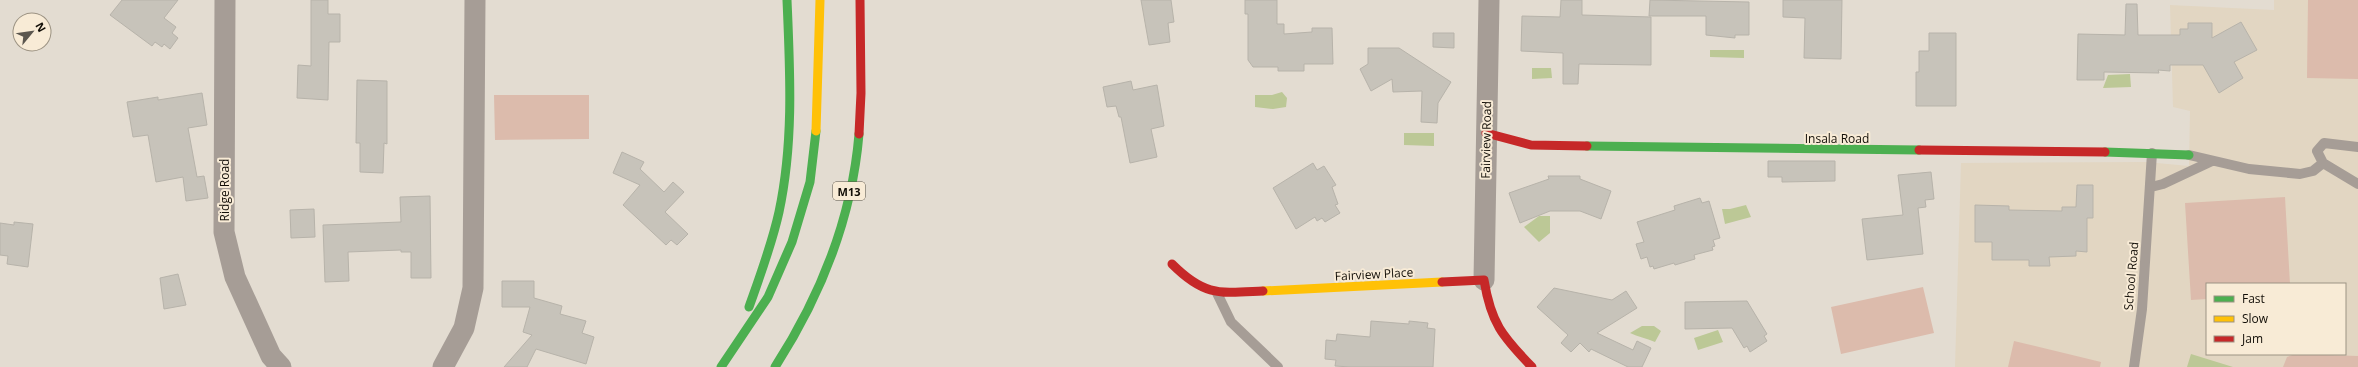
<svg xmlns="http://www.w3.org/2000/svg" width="2358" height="367" font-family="'Open Sans',sans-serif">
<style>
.built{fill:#e2d6c2;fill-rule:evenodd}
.green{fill:#dcbbac}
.water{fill:#bcc896}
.building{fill:#c7c3ba;stroke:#b7b3aa}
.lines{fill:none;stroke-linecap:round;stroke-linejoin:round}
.lane{stroke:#a69d96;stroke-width:10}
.street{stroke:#a69d96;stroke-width:21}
.fast{stroke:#4caf50;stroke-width:9}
.slow{stroke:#ffc107;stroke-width:9}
.jam{stroke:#c62828;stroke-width:9}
.labels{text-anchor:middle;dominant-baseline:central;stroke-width:4;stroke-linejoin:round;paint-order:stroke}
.shield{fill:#f8ebd6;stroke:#575045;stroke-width:1}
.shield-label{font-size:11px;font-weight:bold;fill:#120e07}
.street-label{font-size:12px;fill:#120e07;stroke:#f8ebd6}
</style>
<rect width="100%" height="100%" fill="#e3dcd1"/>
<path class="built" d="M2274,0H2358V367H1955L1961,163L2146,162L2189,166L2190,111L2173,107L2170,5L2274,10ZM2207,284H2345V354H2207Z"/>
<path class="green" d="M2308,0H2358V79L2307,78Z
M494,95H589V139L495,140Z
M2285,197L2290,284H2207V299L2191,300L2185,203Z
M1923,287L1934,333L1841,354L1831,307Z
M2014,341L2101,362L2100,367H2008Z
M2295,354L2358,356V367H2283L2287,357Z"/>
<path class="water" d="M1710,50H1744V58L1710,57Z
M1532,68H1551L1552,78L1532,79Z
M2130,74L2131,87L2103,88L2108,75Z
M1282,92L1287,98L1286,107L1273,109L1255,107V95H1272Z
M1404,133H1434V146L1404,145Z
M1746,205L1751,217L1725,224L1722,209H1730Z
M1539,216H1550V233L1539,242L1524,227Z
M1642,326H1654L1661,331L1655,342C1646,338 1638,337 1630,333Z
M1718,330L1723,342L1698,350L1694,338Z
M2191,354L2233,367H2187Z"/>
<path class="building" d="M122,0H178L164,18L176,27L172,33L178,38L170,49L164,44L162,47L155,42L152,46L110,15Z
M311,0H328V14H340V42H329L328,100L297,98L298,65L311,66Z
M1141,0H1171L1174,22L1168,23L1170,42L1149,45Z
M1245,0H1277V24H1284V34L1312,32V28H1332L1333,64H1304V71H1278V67H1253L1248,60V14H1245Z
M1561,0H1582V15L1651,17V65L1579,64L1578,84H1563V53L1521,51L1522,16L1560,17Z
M1650,0L1749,2V35H1735V38L1706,35V16H1649Z
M1783,0H1842L1841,59L1804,58L1805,18L1783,17Z
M2126,4H2137L2138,35H2180V29H2188V23H2212V38L2241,22L2257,50L2234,62L2243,78L2219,93L2203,65H2170V71L2158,70L2159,73L2104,72V80H2077L2078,34L2125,35Z
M1433,33H1454V48L1433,47Z
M1929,33H1956V106H1916V72H1919V51H1929Z
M1368,48H1399L1451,82L1438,103L1437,123L1421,122L1422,91L1393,92L1392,79L1371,91L1360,69L1368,64Z
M357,80L387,81V144L384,143L383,173L360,172V143H356Z
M1131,81L1133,90L1157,85L1164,126L1151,129L1157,157L1130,163L1121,117H1119L1116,106L1107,107L1103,87Z
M202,93L207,125L188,128L197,177L204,176L208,198L186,201L183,177L156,182L148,135L133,137L127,102L158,97V100Z
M622,152L644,162L640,169L664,192L673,182L684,192L665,212L688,234L677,245L671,240L666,245L623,205L640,185L613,173Z
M1768,161H1835V181L1782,182V177H1768Z
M1313,163L1317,170L1324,166L1336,185L1332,187L1338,204L1335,205L1340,213L1325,222L1322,218L1317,221L1315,217L1296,229L1273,188Z
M1931,172L1934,199L1925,200L1926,207L1918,208L1923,254L1867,260L1862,219L1903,215L1898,175Z
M1548,176H1580V179L1611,191L1601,219L1580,211H1550L1520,223L1509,193L1549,179Z
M2077,185H2093V218H2087V252L2076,251V256L2049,257L2050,266H2029V260H1992V242H1975V205L2009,206V210L2062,211V207H2076Z
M430,196L431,278H411V252H401V250L348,252L349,281L325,282L323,225L401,222L400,197Z
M1700,198L1702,203L1709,201L1720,238L1713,240L1715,246L1712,247L1713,250L1694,255L1695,259L1675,265L1674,263L1654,269L1653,266L1650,267L1647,257L1641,259L1636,244L1644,242L1637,222L1675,210L1674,206Z
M314,209L315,237L291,238L290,210Z
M14,222L33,224L28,267L7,264L8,256L0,255V223L14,225Z
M178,274L186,305L164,309L160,278Z
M502,281H534V298L562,306L560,314L586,321L582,333L594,337L586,364L536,349L527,367H504L532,335L523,332L530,307H502Z
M1554,288L1612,300L1626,291L1637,308L1597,333L1633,350L1637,341L1651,348L1642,367H1628L1591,349L1589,352L1580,343L1571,352L1561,343L1568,335L1537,307Z
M1747,301L1767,334L1764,336L1767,341L1750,352L1747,346L1744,348L1732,328L1685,329V302Z
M1371,321L1409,324V321L1428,323L1427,328L1435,329L1433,367H1351L1335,366L1336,360L1325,359L1326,340L1336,341L1337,334L1370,337Z"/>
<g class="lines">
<path class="lane" d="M2358,147L2324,143L2317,151L2323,163L2358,184
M2189,155L2249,169L2300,174L2313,171L2323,163
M2151,187L2163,184L2212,161
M1217,293L1231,322L1278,367
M2134,367L2142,309L2152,153"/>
<path class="street" d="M225,0L224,232L235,277L271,356L281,367
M1484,280L1489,0
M443,367L464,328L473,288L475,0"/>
<path class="fast" d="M1587,146L1919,150
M2105,152L2189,155
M749,307C760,276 772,244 779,212C794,142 790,71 787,0
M721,367L768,297L792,242L810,182L816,131
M775,367C820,297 852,218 859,134"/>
<path class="slow" d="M816,131L820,0
M1263,291L1442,282"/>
<path class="jam" d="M1486,133L1531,145L1587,146
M859,134L861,93L860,0
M1919,150L2105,152
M1172,264C1205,297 1220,293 1263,291
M1442,282L1484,280C1491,323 1502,336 1532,367"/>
</g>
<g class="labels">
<rect class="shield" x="833" y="182" width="32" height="18" rx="3"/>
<g class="shield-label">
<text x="849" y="191">M13</text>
</g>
<g class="street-label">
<text x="1837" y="138">Insala Road</text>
<text transform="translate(1486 140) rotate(-89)">Fairview Road</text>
<text transform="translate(224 190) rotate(-90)">Ridge Road</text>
<text transform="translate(1374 274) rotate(-3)">Fairview Place</text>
<text transform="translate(2131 276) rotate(-85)">School Road</text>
</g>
</g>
<rect x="2206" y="283" width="140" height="72" fill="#f8ebd6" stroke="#9c9383"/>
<rect x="2214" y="296" width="20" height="6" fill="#4caf50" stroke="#9c9383"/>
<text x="2242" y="303" font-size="12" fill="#120e07">Fast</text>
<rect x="2214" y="316" width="20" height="6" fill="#ffc107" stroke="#9c9383"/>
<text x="2242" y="323" font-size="12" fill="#120e07">Slow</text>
<rect x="2214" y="336" width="20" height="6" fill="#c62828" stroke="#9c9383"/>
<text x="2242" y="343" font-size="12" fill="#120e07">Jam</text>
<g transform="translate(32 32) rotate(61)"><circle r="19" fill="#f8ebd6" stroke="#9c9383"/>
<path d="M0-3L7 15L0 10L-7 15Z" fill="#5b564e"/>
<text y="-6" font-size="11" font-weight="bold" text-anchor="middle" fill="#120e07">N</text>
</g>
</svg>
